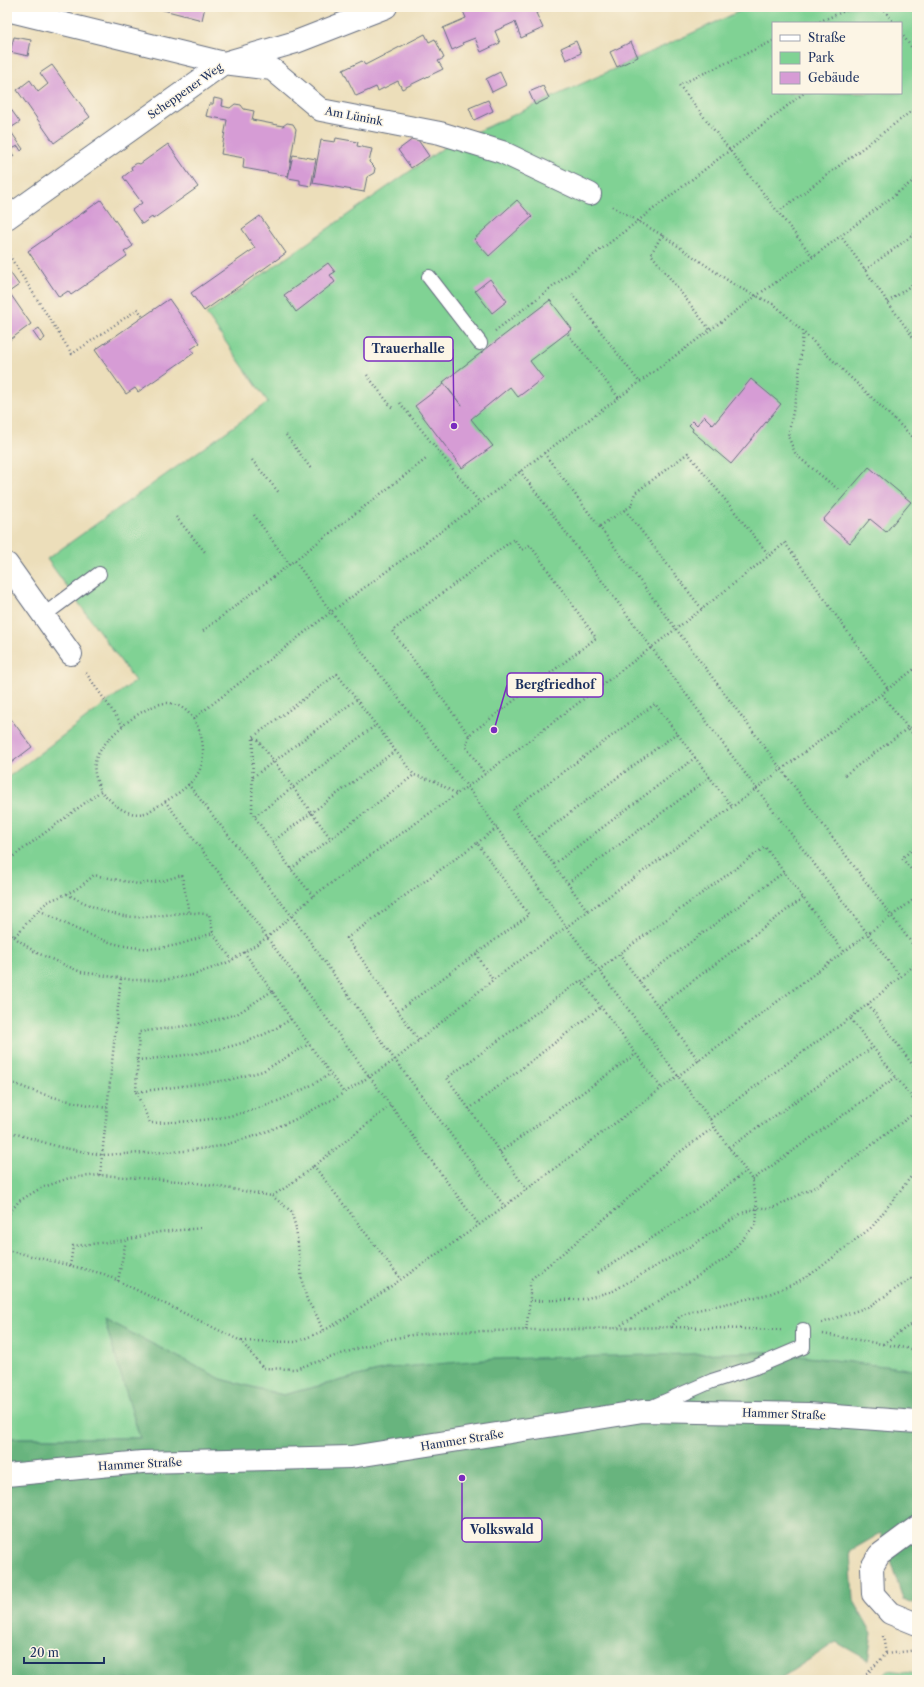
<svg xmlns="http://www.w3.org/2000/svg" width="924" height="1687" font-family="'Libre Caslon Text',serif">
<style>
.green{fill:#80d294;stroke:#4e8079;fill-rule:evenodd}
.forest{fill:#68b47e;stroke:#42726e}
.building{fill:#d69cd5}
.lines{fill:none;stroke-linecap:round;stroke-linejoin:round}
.lane-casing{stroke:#646c7e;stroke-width:16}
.street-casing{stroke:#646c7e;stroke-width:24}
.secondary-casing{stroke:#646c7e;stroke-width:24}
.path{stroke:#646c7e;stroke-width:2.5;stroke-dasharray:1 3;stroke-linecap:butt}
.lane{stroke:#fff;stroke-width:14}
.street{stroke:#fff;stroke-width:22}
.secondary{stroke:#fff;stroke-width:22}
.labels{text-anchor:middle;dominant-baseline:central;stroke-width:3;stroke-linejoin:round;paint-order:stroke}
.street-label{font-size:11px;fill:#1b2f5e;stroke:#fcf5e5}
.leader{fill:none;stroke:#7b2cbf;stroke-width:1.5}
.callout-dot{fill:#7b2cbf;stroke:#fcf5e5;stroke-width:1.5}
.callout{fill:#fcf5e5;stroke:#7b2cbf;stroke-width:1.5}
.callout-label{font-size:12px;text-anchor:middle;font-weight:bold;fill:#1b2f5e}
</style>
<rect width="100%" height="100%" fill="#fcf5e5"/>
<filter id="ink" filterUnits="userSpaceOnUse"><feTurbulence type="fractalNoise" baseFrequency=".025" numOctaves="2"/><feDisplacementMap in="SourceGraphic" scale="8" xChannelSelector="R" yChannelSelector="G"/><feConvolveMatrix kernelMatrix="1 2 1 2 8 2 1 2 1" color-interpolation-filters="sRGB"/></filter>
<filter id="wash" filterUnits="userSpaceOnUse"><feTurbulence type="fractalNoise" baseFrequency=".012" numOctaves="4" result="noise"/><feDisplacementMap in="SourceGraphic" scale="16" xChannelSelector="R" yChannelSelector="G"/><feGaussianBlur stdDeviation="0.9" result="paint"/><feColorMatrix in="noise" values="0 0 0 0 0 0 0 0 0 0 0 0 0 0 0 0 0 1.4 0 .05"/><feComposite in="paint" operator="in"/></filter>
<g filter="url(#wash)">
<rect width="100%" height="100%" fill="#ecdeba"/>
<path class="green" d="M749,7H917V1370L765,1352L390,1368L283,1395L221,1379L105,1320L140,1438H7V778L135,681L47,559L268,402L206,314L446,146ZM773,23H901V93H773Z
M888,1670L917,1674V1680H878Z"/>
<path class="forest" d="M104,1319L221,1379L283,1395L390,1368L495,1359L765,1352L917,1370V1604L903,1599L881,1533L850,1551L853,1599L872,1633L868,1660L836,1642L778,1680H7V1438H140Z"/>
<g id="blocks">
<path class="building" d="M152,7H205L202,20Z
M472,7H549L536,13L543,28L521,38L515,22L495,31L500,43L481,52L475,38L462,43L463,45L452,50L443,28L466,18L463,11Z
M425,34L429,42L435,39L444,58L438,61L443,69L402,89L398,81L378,91L376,87L356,96L343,70L362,61L365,65Z
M14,37L31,40L28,56L10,52Z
M576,41L581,53L566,60L561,48Z
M631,42L638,57L617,67L610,52Z
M52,65L90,117L54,143L17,90L30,80L38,92L48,84L40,73Z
M500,72L506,85L492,92L486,79Z
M543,86L549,98L535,105L529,92Z
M214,98L223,100L222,106L230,108L235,104L241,105L244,109L254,111L252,120L283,126L287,123L293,124L296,129L288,176L243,168L244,158L221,154L227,120L206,116L209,104H213Z
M488,100L493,111L474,120L469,108Z
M7,104L20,122L9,129L23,149L21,151L18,146L10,150L14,156L7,161Z
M336,138L358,142L357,146L372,149L369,162L375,168L374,173L367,177L364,192L313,183L321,140L335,142Z
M413,139L418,140L429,156L411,168L398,150Z
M168,144L198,187L153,219L152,217L142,224L132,210L142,203L123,177L132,170L131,167L137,163L140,164Z
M293,155L316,159L311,186L300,184V180L288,178Z
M101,200L133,246L124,252L127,256L71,295L68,291L59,297L28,251Z
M517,200L532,217L489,256L474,239Z
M260,216L286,253L204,311L191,293L255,248L242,229Z
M328,263L335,272L330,275L335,282L296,312L284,295Z
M7,268L19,285L9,292L31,324L7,342Z
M490,279L507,301L492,313L475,291Z
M169,299L200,343L191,349L194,353L138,392L135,388L126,394L95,350Z
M550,300L572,329L530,361L543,378L518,397L510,387L471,419L493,446L462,468L415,406L444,384L462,406L443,382Z
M39,328L45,338L40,342L33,332Z
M751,379L781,404L731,464L692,431L693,429L689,425L693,421L697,425L704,416L713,425Z
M869,467L911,502L886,532L870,519L850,543L823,520Z
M11,719L32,747L7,766V722Z"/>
</g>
</g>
<g filter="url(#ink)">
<use href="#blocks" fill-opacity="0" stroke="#646c7e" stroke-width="1"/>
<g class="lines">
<g class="lane-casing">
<path id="lane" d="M429,277L480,343
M44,615L99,574
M650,1408L712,1381L753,1368L803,1347V1330"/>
</g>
<g class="street-casing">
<path id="street" d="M7,10L224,63L272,69L321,110L440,133L502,152L590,194
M7,218L224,63L296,42L386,7
M7,564L71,654"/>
</g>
<g class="secondary-casing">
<path id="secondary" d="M7,1475L142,1462L351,1457L643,1411L808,1414L917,1422
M917,1527L879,1555L872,1567L873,1594L890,1613L917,1624"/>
</g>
<path class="path" d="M882,7L894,23
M816,23L854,7
M901,33L917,55
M773,41L679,85L813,257
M612,206L662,235L736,286L775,305L917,441
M778,212L917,107
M662,235L651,254L710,330
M840,235L917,343
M7,252L72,354L138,309L143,317
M865,270L917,232
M572,294L640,383
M888,302L917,281
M495,331L804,93
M803,331L798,387L788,436L796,455L840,491
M568,334L619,398
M367,375L393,409
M400,403L480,503
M286,435L312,470
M544,453L917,950
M252,460L280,494
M520,471L756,788L900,976
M625,510L702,609
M254,515L290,565
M176,517L205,552
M600,526L631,506L635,493L688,453L769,555
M295,561L331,612L467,786L566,926L710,1119L714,1127L746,1171
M203,631L426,459
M86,673L123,726
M193,719L331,612L480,503L544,453L756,296L813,257L917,178
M917,722L908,728L917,739
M469,735L392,631L514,539L522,550L530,545L596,638L469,735L466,747L485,774
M254,738L258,740L331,839
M845,775L908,728L881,693
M253,777L356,700
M188,784L291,915L395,1060L505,1207
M165,801C271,941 374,1084 479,1225
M255,816L376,725
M535,839L677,733
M272,842L395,751
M477,843L497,828
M917,846L902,858L917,877
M7,861L101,791C114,805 128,819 148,812C164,802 186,791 197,775C212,752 198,704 167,703C145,703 100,740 95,762C93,772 97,782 101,791
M554,864L696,757
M291,869L414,775
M568,883L710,777
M67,894C88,905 110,916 134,917C151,918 167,914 184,913C192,912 201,914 209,914L213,932
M313,896L291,869L252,813L253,737L337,674L414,775L434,781L457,794
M39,910C48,899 54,900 66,894C77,890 86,882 94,875L138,884L162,881L182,875L189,913
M587,910L513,809L655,704L732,807
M7,929L14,937L39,910C80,931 119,954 166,947C182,945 198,938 213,933L232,960
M14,937L35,952L81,972L133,980H164L193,975L229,962L268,937L313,896L485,774L702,609L785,543L888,689
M244,952L272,991L237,1014L200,1024L139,1032L136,1092L229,1080L263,1071L309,1044
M476,954L493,980
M917,963L868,1004L917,1071
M639,981L784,872
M583,983L619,954
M868,1004L850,1018L917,1104
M658,1007L803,898
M398,1011L529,915L477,843L347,938L419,1041
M291,1019L344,1093L395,1060L493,980L732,807L917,667
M137,1060C181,1056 228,1052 267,1033C276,1029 283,1024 291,1019L272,991
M699,1061L619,954L765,847L844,952
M7,1080C40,1096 71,1102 107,1108
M136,1092L150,1123C178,1122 207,1121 234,1115C266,1108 302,1092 330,1074
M390,1106L314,1166L401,1279
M469,1109L601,1007
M710,1119L850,1018
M7,1131L59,1147L102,1155L185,1151L221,1146L258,1135L294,1120L344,1093
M729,1148L872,1048
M500,1152L636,1054
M100,1175L121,978
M752,1180L896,1077
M527,1190L447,1078L581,980L662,1089
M272,1196L291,1211L296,1228L302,1281L307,1300L317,1316L323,1331
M7,1216L19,1201L41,1188L69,1178L100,1175L191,1182L272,1196L288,1186L314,1166
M7,1250L104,1274L241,1341L263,1368L295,1369L381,1341L412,1335L442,1332L671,1327L680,1316L693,1311L769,1294L794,1284L817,1270L872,1227L917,1169
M70,1266L73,1246L126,1240
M598,1273L695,1210L746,1171L752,1180L757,1208L756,1224L726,1258L618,1327
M118,1281L126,1240L159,1232L203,1228
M530,1301L584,1299L613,1291L694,1244L742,1213L757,1208H773L817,1186L917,1111
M822,1323L870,1306L917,1275
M672,1327L783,1330
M526,1330L530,1301V1280L620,1206L669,1160L714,1127
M823,1334L917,1350
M242,1341L296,1342L323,1331L344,1319L479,1225L917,897
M883,1344L917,1320
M883,1636L886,1654
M861,1680L886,1654L917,1650"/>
<use href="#lane" class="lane"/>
<use href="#street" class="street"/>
<use href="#secondary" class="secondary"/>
</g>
</g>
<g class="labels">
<g class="street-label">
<text transform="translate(185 91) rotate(-35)">Scheppener Weg</text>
<text transform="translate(354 116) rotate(11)">Am Lünink</text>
<text transform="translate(784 1414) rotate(2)">Hammer Straße</text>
<text transform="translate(462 1440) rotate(-9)">Hammer Straße</text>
<text transform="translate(140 1464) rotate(-3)">Hammer Straße</text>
</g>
</g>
<path class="leader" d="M454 426L453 349M494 730L507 685M462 1478L462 1530"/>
<g class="callout-dot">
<circle cx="454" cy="426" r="4"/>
<circle cx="494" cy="730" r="4"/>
<circle cx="462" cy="1478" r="4"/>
</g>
<g class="callout">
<rect x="364" y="337" width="89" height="24" rx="4"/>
<rect x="507" y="673" width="96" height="24" rx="4"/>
<rect x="462" y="1518" width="80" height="24" rx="4"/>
</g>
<g class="callout-label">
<text x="408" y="353">Trauerhalle</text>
<text x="555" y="689">Bergfriedhof</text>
<text x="502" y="1534">Volkswald</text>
</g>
<rect width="924" height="1687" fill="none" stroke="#fcf5e5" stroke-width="24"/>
<rect x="772" y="22" width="130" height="72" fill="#fcf5e5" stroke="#a2a6af"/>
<rect x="780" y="35" width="20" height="6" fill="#ffffff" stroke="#a2a6af"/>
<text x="808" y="42" font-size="12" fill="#1b2f5e">Straße</text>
<rect x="780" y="52" width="20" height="12" fill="#80d294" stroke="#a2a6af"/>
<text x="808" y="62" font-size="12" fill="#1b2f5e">Park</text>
<rect x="780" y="72" width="20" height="12" fill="#d69cd5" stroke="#a2a6af"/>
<text x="808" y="82" font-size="12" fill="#1b2f5e">Gebäude</text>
<path d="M24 1657v6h80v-6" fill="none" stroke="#1b2f5e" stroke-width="2"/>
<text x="30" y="1657" font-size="12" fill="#1b2f5e" stroke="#fcf5e5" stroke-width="3" paint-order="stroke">20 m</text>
</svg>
